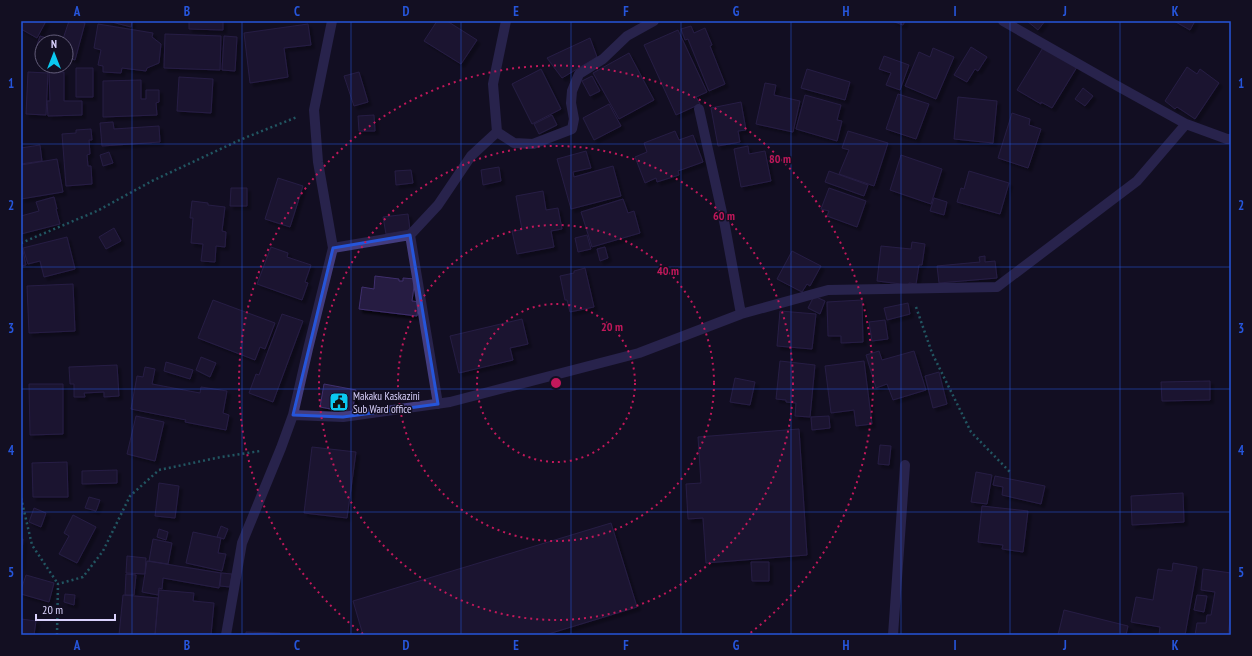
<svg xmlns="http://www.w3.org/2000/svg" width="1252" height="656" font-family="'PT Sans Narrow',sans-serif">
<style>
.building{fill:#261c42;stroke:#3f2f6d;filter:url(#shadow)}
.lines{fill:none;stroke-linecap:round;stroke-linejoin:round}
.path{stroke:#34adaf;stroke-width:2.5;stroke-dasharray:2 3;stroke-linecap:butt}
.service{stroke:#433c7f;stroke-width:10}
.minor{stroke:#433c7f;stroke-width:10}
.marked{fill:none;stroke:#2655da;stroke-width:3;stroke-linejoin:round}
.grid{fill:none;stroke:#2655da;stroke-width:1;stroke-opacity:0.55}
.ring{fill:none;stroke:#c2185b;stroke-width:2;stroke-dasharray:2 4}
.labels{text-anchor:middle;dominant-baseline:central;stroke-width:3;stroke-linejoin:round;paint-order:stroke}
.poi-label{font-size:11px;fill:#dad2fd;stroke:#130f22;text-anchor:start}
.centre{fill:#c2185b;stroke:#130f22;stroke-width:2}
.ring-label{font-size:12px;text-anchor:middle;font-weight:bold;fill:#c2185b;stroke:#130f22;stroke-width:3;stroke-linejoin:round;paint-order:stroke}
.neatline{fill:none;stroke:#2655da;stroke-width:1.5}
.grid-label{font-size:13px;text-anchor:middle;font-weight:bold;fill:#2655da}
</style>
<defs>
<filter id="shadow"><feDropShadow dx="3.5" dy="3.5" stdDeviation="1" flood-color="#0009"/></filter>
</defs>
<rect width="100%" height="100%" fill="#130f22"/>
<path class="building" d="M21,21H46L37,38L21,29Z
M69,21H77L85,23L75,60L66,57V42H62Z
M108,21H132L131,27Z
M189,21H223V30L189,29Z
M437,21H447L477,40L461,64L424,41Z
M892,21H905L903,25Z
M1027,21H1045L1038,30Z
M1174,21H1195L1190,30Z
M98,24L153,33L152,37L161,44L159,63L147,68L146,71L122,68L121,73L103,72V66L98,65L101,50L94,48Z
M308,24L311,45L284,48L288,77L250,83L244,33Z
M691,26L694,33L705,28L712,45L710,46L725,84L709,91L688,39L685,40L681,29Z
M678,30L707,92L696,97L700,104L676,115L644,45Z
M165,34L221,36L220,70L164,68Z
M40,36L59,42H42V50L36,48Z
M224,36L237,37L235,71L222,70Z
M590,38L597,57L562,78L547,58Z
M1044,46L1077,67L1052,108L1041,102V104L1017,90Z
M971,47L987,57L978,71L975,69L967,82L954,75Z
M933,48L954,57L936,99L905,86L919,52L930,57Z
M629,53L654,100L619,119L593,73Z
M884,56L909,65L900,90L886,85L891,73L879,69Z
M1187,67L1197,74L1200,69L1219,83L1195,119L1177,107L1175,109L1165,101Z
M76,68H93V97H76Z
M541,69L561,109L532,124L512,84Z
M807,69L850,82L845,100L801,88Z
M28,72L48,73L46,115L26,114Z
M49,72H64V101H82V115L48,116L47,101H50Z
M359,72L368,102L354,106L344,76Z
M592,76L600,91L590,96L582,81Z
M179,77L213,79L211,113L177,111Z
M141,80V99H146V90H159V102L156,103L157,115L103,117V81Z
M765,83L776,85L774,95L800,101L793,132L756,124Z
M1083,88L1093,96L1085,106L1075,99Z
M898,94L929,104L916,139L886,129Z
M805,95L841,105L837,120L842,121L837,141L796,129Z
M958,97L997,101L993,143L954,139Z
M741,102L746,130L738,131L740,142L718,146L711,108Z
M609,104L621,126L594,140L583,118Z
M1012,113L1030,119L1029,125L1041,129L1028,168L998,158Z
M374,115L375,131H359L358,116Z
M552,115L557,125L539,134L534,124Z
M113,122L114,129L159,126L160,142L102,146L100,123Z
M91,129L92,140H89L90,154L87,155L88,166H91L92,184L66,186L62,134L76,133V130Z
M675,131L679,140L693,135L703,162L678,171L679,175L657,182L656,178L645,183L635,157L647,152L644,143Z
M848,131L888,143L874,186L839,174L849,150L842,148Z
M40,145L42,161L21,164V148Z
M748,146L749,154L765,151L771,181L741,187L734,149Z
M586,151L591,168L573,172L574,177L613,166L621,196L571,209L557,159Z
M109,152L113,163L103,166L100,155Z
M901,155L942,169L931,204L890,190Z
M57,159L63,192L21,199V165Z
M499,167L501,181L483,185L481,170Z
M411,170L413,183L396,185L395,171Z
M829,171L868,185L864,196L825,182Z
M969,171L1009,183L1000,214L957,202L961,188L964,189Z
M278,178L303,186L290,227L265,219Z
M231,188H247V206H230Z
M829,188L866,201L857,227L827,216L829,211L821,209Z
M543,191L546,210L558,208L562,229L551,231L554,247L517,254L512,231L522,230L516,196Z
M54,197L57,209H56L60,224L21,234V216L39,211L36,202Z
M934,198L947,202L944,215L930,211Z
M623,199L628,213L634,211L640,233L592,247L581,212Z
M192,201L208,203V205L225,207L222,231L226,232L225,247L216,246L215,262L201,261L203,244L191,243L193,218H190Z
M408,214L410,230L386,234L383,217Z
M114,228L121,241L106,249L99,237Z
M587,235L591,249L578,252L575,238Z
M67,237L75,269L44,277L40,261L28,264L23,248Z
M912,242L925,244L922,265H919L916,284L909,283V285L877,281L881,246L911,249Z
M271,247L288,253L287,257L311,265L305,282L308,283L302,300L257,284Z
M605,247L608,258L600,261L597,249Z
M21,251H23L26,265L21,266Z
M792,251L821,266L810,286L807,284L802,292L777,279Z
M985,256V262L995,261L997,278L939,283L937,266L980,262L979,257Z
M585,268L594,307L570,312L567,300H565L560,276L574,273V271Z
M375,276L399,279V281H403V278L415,279L412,301L419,302L417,316L359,309L362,287L374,289Z
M73,284L75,331L29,333L27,286Z
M814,296L825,301L820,314L808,308Z
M213,300L275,323L265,349L260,347L255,360L198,338Z
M862,300L863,342L841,343V336H828L827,302Z
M908,303L910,314L887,320L884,308Z
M780,311L816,314L812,349L777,346Z
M282,314L303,321L273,402L249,393L256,374L259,375Z
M522,319L528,344L510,348L513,360L459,373L450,336Z
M885,320L888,339L872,341L869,322Z
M879,351L882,360L914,351L926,390L893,400L887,384L876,388L866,355Z
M201,357L216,363L210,377L196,370Z
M780,361L815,365L810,417L795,416L796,403L786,402V400L776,399Z
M864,361L872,424L856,426L854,410L831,413L825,366Z
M166,362L193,370L190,379L164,371Z
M117,365L119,396L104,397V392L84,393L85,397H74V384H70L69,367Z
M145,367L155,369L152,384L200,393L201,387L227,391L223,413L229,415L226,430L185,422L186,420L131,409L137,376L143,377Z
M939,372L947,404L933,408L925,376Z
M735,378L755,382L750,405L730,402Z
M1210,381V400L1162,401L1161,382Z
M29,384H63V434L30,435Z
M324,384L356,390L352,413L320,407Z
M136,416L164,422L155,461L127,454Z
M829,416L830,428L812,430L811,417Z
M799,429L807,555L706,563L703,518L688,519L686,484L701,483L698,437Z
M880,445L891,446L889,465L878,464Z
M312,447L356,452L347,518L304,513Z
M67,462L68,497H33L32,463Z
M117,470V483L82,484V471Z
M976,472L992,475L987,504L971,502Z
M995,476L1045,486L1041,504L1002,495L1003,487L993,485Z
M159,483L179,486L175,518L155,516Z
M1183,493L1184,522L1132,525L1131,496Z
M89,497L100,500L96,511L85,508Z
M982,506L1028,511L1023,552L1002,549L1003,545L978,542Z
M34,508L46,513L41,527L29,522Z
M73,515L96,527L77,563L59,554L69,536L64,533Z
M611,523L637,607L545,635H363L353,601Z
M221,526L228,529L224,539L217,537Z
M159,529L168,532L166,540L157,537Z
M193,532L221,538L218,553L226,554L222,571L186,563Z
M21,539H23L21,567Z
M153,539L172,543L168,564L149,561Z
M127,556L146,558L145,574L126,573Z
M147,561L221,573L219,588L163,578L162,589L159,588L158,595L142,592Z
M751,562H769V581H752Z
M1173,563L1197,567L1185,635H1159L1160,627L1131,622L1136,597L1153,600L1158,569L1172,571Z
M1203,569L1231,573V612L1228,635H1195L1197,623H1206L1207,615H1211L1215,592L1201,590Z
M221,573L232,574L230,587L220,586Z
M126,574L136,575L134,595H125Z
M26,575L54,583L49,602L21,594V590Z
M159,590L194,593L193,601L214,603L211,635H155Z
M65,594L75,595L74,605L64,602Z
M123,595L158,598L155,635H119Z
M1197,595L1207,596L1204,612L1194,610Z
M1064,610L1128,626L1126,635H1058Z
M21,619L36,621L34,635H21Z
M246,632L280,633V635H246Z"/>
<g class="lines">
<path class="path" d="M21,243L97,211L152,181L242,139L297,117
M916,307L932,353L971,432L1010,472
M21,498L32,545L58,584
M57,635L58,584L83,577L103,551L130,496L159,470L221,457L260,451"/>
<path class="service" d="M893,635L905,465"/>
<path class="minor" d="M1003,21L1112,83L1186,124L1227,139H1231
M699,109L725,226L741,314
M497,132L493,84L506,21
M410,235L438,404
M333,248L410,235L438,205L471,156L497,132L514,143L533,144L572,129L574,119L571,103L572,91L579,74L603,59L627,36L654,21
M293,415L343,417L450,402L639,353L741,314L828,290L997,287L1137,181L1186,124
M226,635L242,543L281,448L293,415L308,349L333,248L318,162L314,110L332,21"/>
</g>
<path d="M0 0H1252V656H0ZM410,235L438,404L343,417L293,415L333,248Z" fill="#130f22" fill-opacity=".55" fill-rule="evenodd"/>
<path class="marked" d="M410,235L438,404L343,417L293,415L333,248Z"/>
<path class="grid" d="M132,21V635M242,21V635M351,21V635M461,21V635M571,21V635M681,21V635M791,21V635M901,21V635M1010,21V635M1120,21V635M21,144H1231M21,267H1231M21,389H1231M21,512H1231"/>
<g class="ring">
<circle cx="556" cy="383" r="79"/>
<circle cx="556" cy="383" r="158"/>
<circle cx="556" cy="383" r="237"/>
<path d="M363 634A317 317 0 1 1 749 634"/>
</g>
<defs>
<g id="civic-square" transform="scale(1)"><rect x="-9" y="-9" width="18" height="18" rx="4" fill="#0bc9f0" stroke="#130f22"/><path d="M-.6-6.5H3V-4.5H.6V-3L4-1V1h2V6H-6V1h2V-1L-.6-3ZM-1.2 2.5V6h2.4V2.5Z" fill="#111"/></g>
</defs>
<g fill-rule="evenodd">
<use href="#civic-square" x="339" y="402"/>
</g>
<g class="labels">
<g class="poi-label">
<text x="353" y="396">Makaku Kaskazini<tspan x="353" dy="13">Sub Ward office</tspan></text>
</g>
</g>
<circle cx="556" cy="383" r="6" class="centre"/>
<g class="ring-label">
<text x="780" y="163">80 m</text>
<text x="724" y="220">60 m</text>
<text x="668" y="275">40 m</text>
<text x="612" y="331">20 m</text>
</g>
<rect width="1252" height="656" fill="none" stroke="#130f22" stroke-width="44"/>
<g transform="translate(54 54)"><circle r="19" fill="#130f22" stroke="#635d7a"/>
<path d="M0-3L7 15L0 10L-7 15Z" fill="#0bc9f0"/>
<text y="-6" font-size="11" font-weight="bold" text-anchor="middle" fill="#dad2fd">N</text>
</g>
<path d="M36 614v6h79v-6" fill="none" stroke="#dad2fd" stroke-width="2"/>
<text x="42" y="614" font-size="12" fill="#dad2fd" stroke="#130f22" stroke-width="3" paint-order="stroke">20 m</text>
<rect x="22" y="22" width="1208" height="612" class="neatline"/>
<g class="grid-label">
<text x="77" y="16">A</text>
<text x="187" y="16">B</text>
<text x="297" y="16">C</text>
<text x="406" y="16">D</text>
<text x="516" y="16">E</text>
<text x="626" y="16">F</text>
<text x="736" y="16">G</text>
<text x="846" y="16">H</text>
<text x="955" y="16">I</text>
<text x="1065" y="16">J</text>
<text x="1175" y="16">K</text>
<text x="11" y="88">1</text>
<text x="1241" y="88">1</text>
<text x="11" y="210">2</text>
<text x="1241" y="210">2</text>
<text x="11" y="333">3</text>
<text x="1241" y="333">3</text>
<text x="11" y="455">4</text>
<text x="1241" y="455">4</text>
<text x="11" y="577">5</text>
<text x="1241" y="577">5</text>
<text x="77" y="650">A</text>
<text x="187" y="650">B</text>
<text x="297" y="650">C</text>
<text x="406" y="650">D</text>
<text x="516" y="650">E</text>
<text x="626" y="650">F</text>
<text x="736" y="650">G</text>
<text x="846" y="650">H</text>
<text x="955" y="650">I</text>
<text x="1065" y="650">J</text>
<text x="1175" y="650">K</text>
</g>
</svg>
